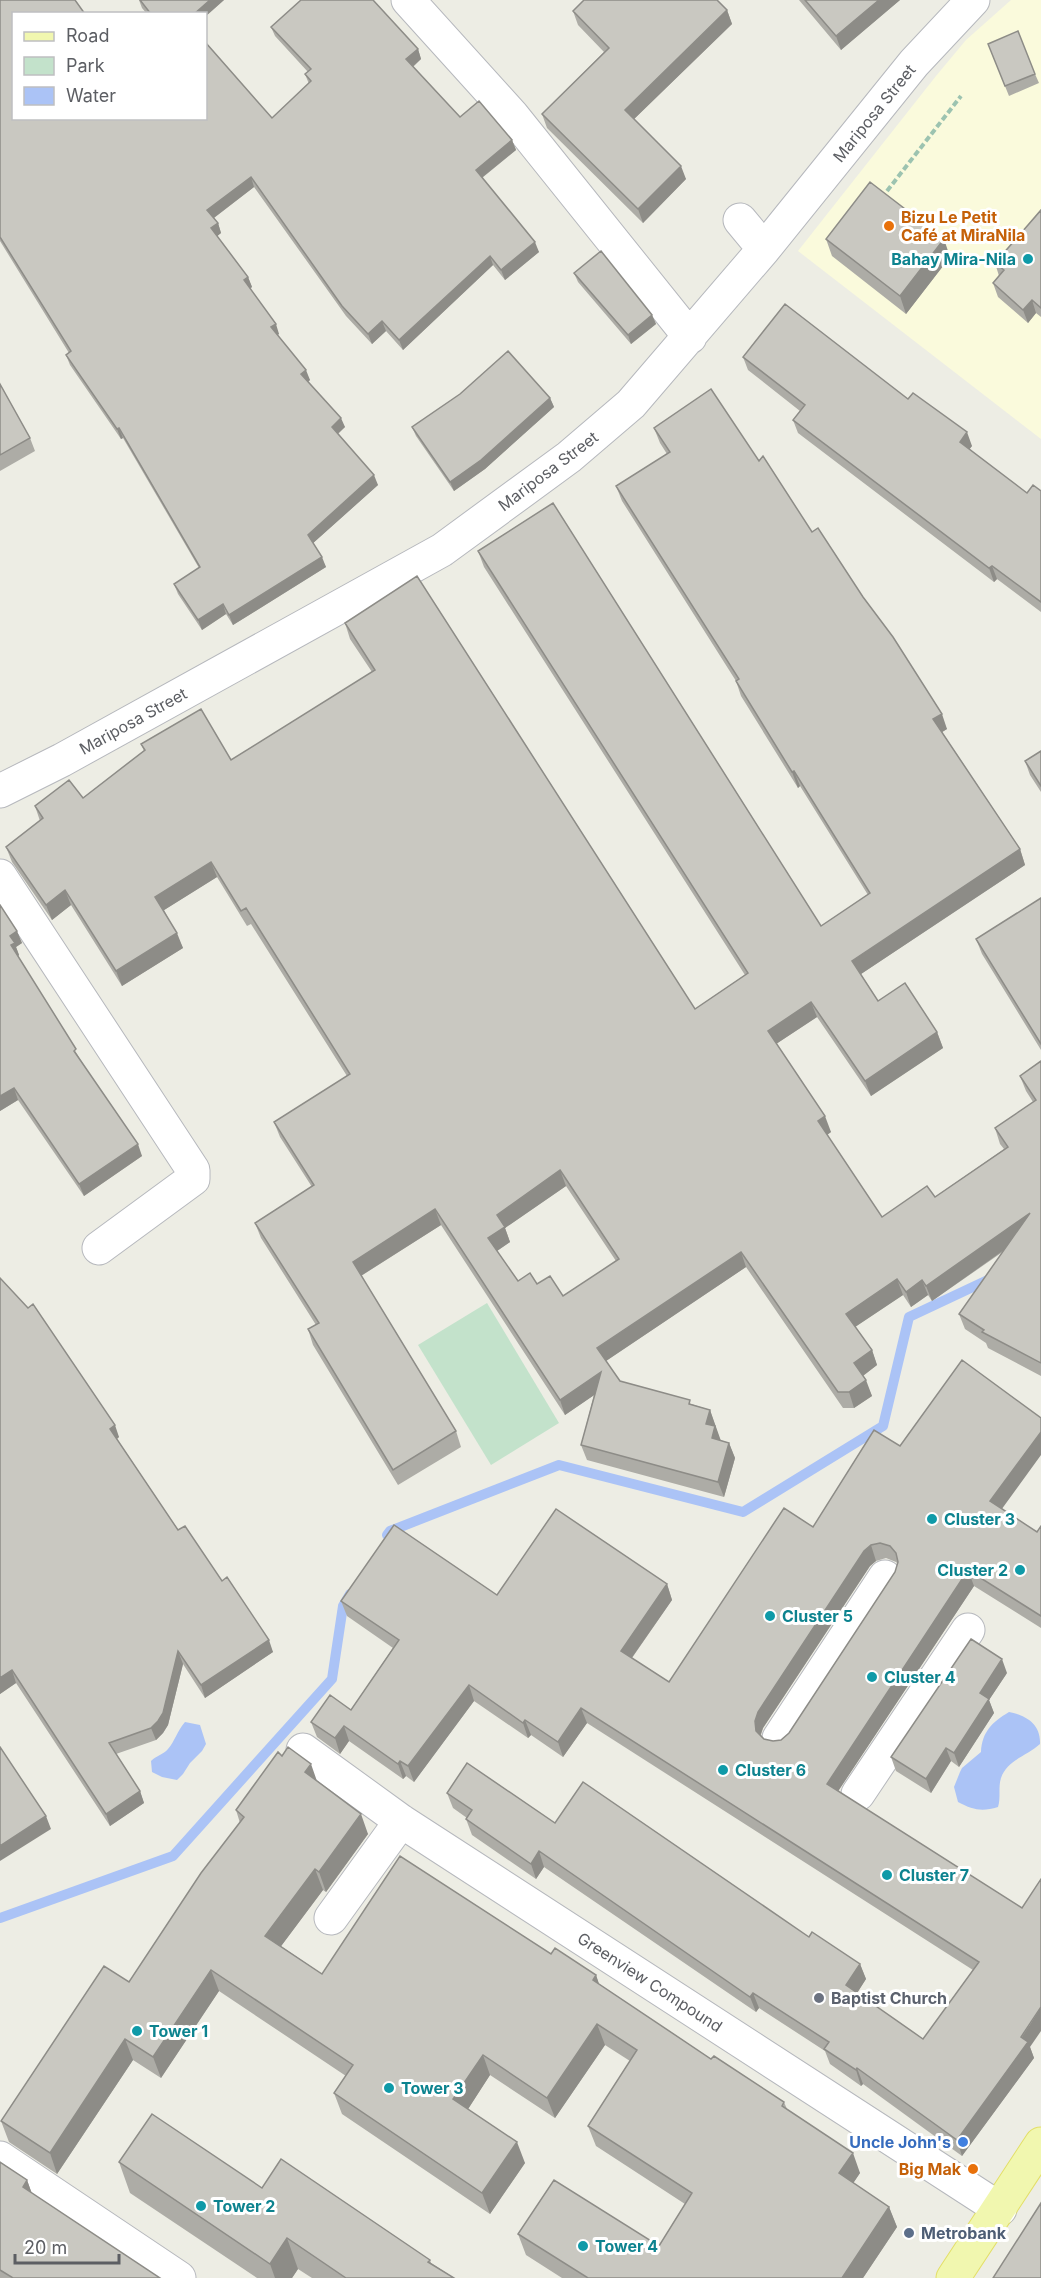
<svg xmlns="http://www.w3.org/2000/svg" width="1041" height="2278" font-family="Inter,sans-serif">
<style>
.commercial{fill:#fafadc}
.green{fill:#c3e2cb}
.water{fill:#abc3f6}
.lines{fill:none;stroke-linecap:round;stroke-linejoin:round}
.stream{stroke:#abc3f6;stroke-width:10}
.minor-casing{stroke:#b6b8bd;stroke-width:35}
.major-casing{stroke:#e3df67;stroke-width:35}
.path{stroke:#9cc3b0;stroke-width:4;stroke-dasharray:6 3;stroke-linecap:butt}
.minor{stroke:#fff;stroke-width:33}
.major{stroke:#f1f7af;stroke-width:33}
.wall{fill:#adaca6;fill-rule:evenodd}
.shaded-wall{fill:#8d8c87}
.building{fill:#c9c8c1;stroke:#8d8c87;stroke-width:1.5;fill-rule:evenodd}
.food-dot{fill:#e8710a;stroke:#fff;stroke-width:2}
.culture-dot{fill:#0f9aa8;stroke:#fff;stroke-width:2}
.worship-dot{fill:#6b7280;stroke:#fff;stroke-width:2}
.shop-dot{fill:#3f7fe0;stroke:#fff;stroke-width:2}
.service-dot{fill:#5c6f8a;stroke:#fff;stroke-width:2}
.labels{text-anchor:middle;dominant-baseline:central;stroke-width:6;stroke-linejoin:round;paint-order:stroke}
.street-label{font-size:16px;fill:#5c5e63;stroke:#fff}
.food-label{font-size:16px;font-weight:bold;fill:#c56008;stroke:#fff;text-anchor:start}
.culture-label{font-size:16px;font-weight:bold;fill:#0d838f;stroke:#fff;text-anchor:start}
.worship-label{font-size:16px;font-weight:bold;fill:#5b616d;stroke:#fff;text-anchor:start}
.shop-label{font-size:16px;font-weight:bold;fill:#366cbe;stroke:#fff;text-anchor:end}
.service-label{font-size:16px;font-weight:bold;fill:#4e5e75;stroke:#fff;text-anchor:start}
</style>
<rect width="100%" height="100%" fill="#edede4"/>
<path class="commercial" d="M1011,0H1041V439L798,251L936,76L966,40Z"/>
<path class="green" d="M487,1303L559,1423L491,1465L418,1345Z"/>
<path class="water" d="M1009,1712C1026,1715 1041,1724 1040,1744C1027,1756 1007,1760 1001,1778C998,1787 1001,1797 998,1807C982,1812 973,1810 958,1802L954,1787L960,1772L962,1768L981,1752C982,1732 992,1722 1009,1712Z
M185,1722L200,1725L206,1744L202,1751L190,1763L183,1774L177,1780L162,1777L152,1772L151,1761C157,1755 163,1755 168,1749C175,1741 177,1731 185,1722Z"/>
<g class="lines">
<path class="stream" d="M387,1535L390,1531L559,1465L743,1512L883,1426L909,1317L992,1278
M0,1918L173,1856L332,1679L343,1606L350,1594"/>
<g class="minor-casing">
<path id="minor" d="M408,0L512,115L690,337
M740,220L764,249
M0,791L62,760L442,550L569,457L631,404L764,249L914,63L973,0
M0,876L193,1170V1179L99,1248
M779,1738L885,1577
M303,1750L401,1821L1000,2209
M858,1794L968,1630
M331,1918L401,1821
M0,2158L179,2278"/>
</g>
<g class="major-casing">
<path id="major" d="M953,2278L1041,2144"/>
</g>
<path class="path" d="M887,191L961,96"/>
<use href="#minor" class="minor"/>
<use href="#major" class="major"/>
</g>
<path class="wall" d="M0,0L14,118H272L309,84L305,74L308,72L275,36L271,27L418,49L421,59L413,67L460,117L512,140L516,150L482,178L539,252L505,280L493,265L403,350L386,331L372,344L346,316L254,187L214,218L218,223L221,233L217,236L248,277L252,287L250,289L279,334L277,335L310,380L308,382L345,427L338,434L378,485L313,543L326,567L233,625L226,614L202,630L178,594L174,584L199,568L123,438L121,439L70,365L66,355L69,353L0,241Z
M139,0H224L206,16V14H147L142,8Z
M799,0H900L841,50Z
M727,10L732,24L634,119L686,179L643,223L547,128L542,114L604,52L578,25L573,11Z
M988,44L1035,74L1039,83L1009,96Z
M1041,210V317L1036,313L1028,323L998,297L993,283L999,276L995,263Z
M826,239L950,257L906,314L832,256Z
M574,273L652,315L656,324L631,344L578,282Z
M743,357L908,399L972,446L969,449L1027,493L1041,491V612L997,579L994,582L798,433L793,420L800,411L748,370Z
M0,384L30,438L35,451L0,471Z
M550,398L554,407L485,469L454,491L416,436L412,427Z
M654,428L759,461L812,532L947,729L942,732L1020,849L1025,865L861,974L878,1001L937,1032L943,1048L871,1096L817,1017L776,1044L831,1132L827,1135L882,1217L935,1197L1004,1149L1000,1144L995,1128L1033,1102L1026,1091L1020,1076L1041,1061V1376L988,1348L986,1343L965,1329L959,1314L1004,1251L932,1301L928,1295L911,1307L903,1295L855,1327L872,1350L877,1365L863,1376L872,1396L854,1408H843L746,1267L606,1361L620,1381L710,1410L720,1440L729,1443L735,1458L724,1497L587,1460L581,1445L594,1395L565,1415L441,1225L361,1276L456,1431L461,1447L398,1485L313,1345L308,1329L316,1325L261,1238L255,1223L312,1187L280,1137L274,1122L347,1076L251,924L247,926L217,877L164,910L183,948L122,986L71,905L52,920L12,862L6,847L40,821L35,806L83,798L144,751L141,744L231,760L372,672L350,639L345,623L695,1009L745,975L484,567L478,551L821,926L868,895L800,786L798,788L741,696L736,681L622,501L616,486L667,454L660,443ZM566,1186L616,1261L563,1296L537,1284L518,1281L497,1251L510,1242L505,1228Z
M1041,751V792L1030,775L1025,761Z
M1041,898V1050L982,954L976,939Z
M0,905L22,943L16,947L19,955L18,956L80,1059L142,1156L84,1196L18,1100L0,1111Z
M0,1278L119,1437L117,1439L178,1530L222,1581L273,1652L205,1698L183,1664L168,1725L163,1733L156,1740L116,1754L140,1791L144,1803L110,1826L16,1683L0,1694Z
M1002,1509L1037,1532L1041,1526V1628L974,1586L838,1791L1022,1908L1030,2047L1034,2058L962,2156L863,2084L861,2086L830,2064L825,2051L759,2008L756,2012L544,1867L536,1879L472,1835L466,1819L467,1818L453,1808L447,1793L555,1823L809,1937L860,1964L866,1979L857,1993L923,2039L973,1970L587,1723L563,1757L531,1735L528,1738L474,1701L414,1782L406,1776L403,1779L349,1741L340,1754L317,1737L311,1722L351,1710L393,1648L347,1616L341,1601L497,1595L667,1584L672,1600L632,1658L669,1682L813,1527ZM886,1558L896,1562L898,1564L895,1572L789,1733L781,1740L773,1741L764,1739L761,1735L763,1728L870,1566L876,1561Z
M1007,1673L989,1700L994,1713L959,1767L951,1761L931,1793L896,1771L891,1757Z
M317,1782L368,1834L326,1892L323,1890L281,1946L322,1974L551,1954L596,1975L599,1984L711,2059L784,2102L787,2109L860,2173L853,2183L889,2207L897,2227L863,2278H562L526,2255L518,2234L659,2246L685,2204L596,2146L588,2126L630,2061L605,2045L555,2118L490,2075L468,2109L525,2163L490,2214L342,2114L334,2093L346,2076L219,1991L161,2078L133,2060L57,2174L9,2142L1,2121L129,1982L240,1823L236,1810Z
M0,2162L27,2180L32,2194L160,2278H0Z
M119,2162L262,2188L430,2260L431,2263L454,2278H312L298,2269L292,2278H257L130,2193Z"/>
<path class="shaded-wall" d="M210,0H224L206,16V14H194Z
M879,0H900L841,50L836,36Z
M727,10L732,24L630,123L625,110Z
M418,49L421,59L410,69L406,59Z
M512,140L516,150L479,180L476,170Z
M681,166L686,179L643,223L638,209Z
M251,177L254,187L211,220L207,210Z
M218,223L221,233L215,238L211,228Z
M944,239L950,257L906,314L900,296Z
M535,242L539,252L505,280L501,270Z
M490,256L493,265L403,350L399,340Z
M248,277L252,287L247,290L244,280Z
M1032,300L1036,313L1028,323L1023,310Z
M652,315L656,324L631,344L628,335Z
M382,321L386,331L372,344L368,334Z
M276,324L279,334L275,337L271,327Z
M306,370L310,380L305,384L301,374Z
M550,398L554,407L485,469L454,491L450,482Z
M341,418L345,427L335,436L332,427Z
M119,428L123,438L121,439L117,429Z
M967,432L972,446L965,455L960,442Z
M374,475L378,485L311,545L308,535Z
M322,557L326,567L233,625L229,615Z
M992,566L997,579L994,582L989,568Z
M223,604L226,614L202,630L198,620Z
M942,714L947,729L939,734L933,719Z
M794,771L800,786L798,788L792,772Z
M1020,849L1025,865L858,976L852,961Z
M211,862L217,877L161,912L155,897Z
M65,890L71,905L52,920L46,905Z
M17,931L22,943L16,947L19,955L16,958L11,945L10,936Z
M177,933L183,948L122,986L116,971Z
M811,1002L817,1017L773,1046L768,1031Z
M937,1032L943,1048L871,1096L865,1081Z
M14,1088L18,1100L0,1111V1096Z
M825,1116L831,1132L824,1137L818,1121Z
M138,1144L142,1156L84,1196L79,1184Z
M560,1170L566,1186L505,1228L510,1242L494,1253L488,1238L497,1215Z
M435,1209L441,1225L359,1277L353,1262Z
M1030,1213L1035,1228L932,1301L926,1286Z
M741,1252L746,1267L603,1363L597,1348Z
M897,1279L903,1295L852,1329L846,1314Z
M922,1280L928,1295L911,1307L906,1292Z
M872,1350L877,1365L860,1378L854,1363Z
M601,1372L606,1387L565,1415L560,1400Z
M866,1380L872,1396L854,1408L849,1392Z
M710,1410L721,1441L717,1453L706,1424Z
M115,1425L119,1437L114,1441L110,1429Z
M1041,1432V1455L996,1517L990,1501Z
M729,1443L735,1458L724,1497L718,1482Z
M871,1545L876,1561L870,1566L763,1728L760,1736L756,1731L755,1721L758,1712L864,1551Z
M968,1570L974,1586L833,1799L827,1784Z
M667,1584L672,1600L626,1666L621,1651Z
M269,1640L273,1652L205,1698L201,1685Z
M178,1651L183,1664L168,1725L163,1733L156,1740L151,1728Z
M1002,1659L1007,1673L989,1700L994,1713L959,1767L954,1753L980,1693Z
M12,1670L16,1683L0,1694V1678Z
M469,1685L474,1701L414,1782L408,1766Z
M581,1708L587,1723L563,1757L558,1742Z
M525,1720L531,1735L528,1738L523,1723Z
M344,1726L349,1741L340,1754L335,1738Z
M946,1748L951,1761L931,1793L926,1779Z
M400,1761L406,1776L403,1779L398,1764Z
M311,1764L318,1784L305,1772Z
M140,1791L144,1803L110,1826L106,1814Z
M361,1814L368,1834L326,1892L319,1872Z
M46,1816L51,1829L0,1861V1846Z
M539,1851L544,1867L536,1879L531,1864Z
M315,1869L323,1890L273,1957L265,1936Z
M860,1964L866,1979L852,2001L846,1985Z
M211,1970L219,1991L161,2078L153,2057Z
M596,1975L603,1996L593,1980Z
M753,1993L759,2008L756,2012L750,1997Z
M1041,2007V2031L1030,2047L1034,2058L962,2156L957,2140Z
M597,2024L605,2045L555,2118L547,2098Z
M125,2039L133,2060L57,2174L50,2153Z
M483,2055L490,2075L461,2120L453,2099Z
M857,2068L863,2084L861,2086L856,2070Z
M517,2142L525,2163L490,2214L482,2193Z
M853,2153L860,2173L846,2194L839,2173Z
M27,2180L36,2205L23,2187Z
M889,2207L897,2227L863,2278H842Z
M287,2238L298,2269L292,2278H275L270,2264Z"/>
<path class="building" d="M0,0H75L85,14H14V118H206V43L272,118L311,81L305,74L311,69L271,27L301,0H373L418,49L406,59L460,117L479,101L512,140L476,170L535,242L501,270L490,256L399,340L382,321L368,334L342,306L251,177L207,210L218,223L211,228L248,277L244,280L276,324L271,327L306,370L301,374L341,418L332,427L374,475L308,535L322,557L229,615L223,604L198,620L174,584L200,567L119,428L117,429L66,355L71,351L0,237Z
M140,0H210L194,14H151Z
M584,0H717L727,10L625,110L681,166L638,209L542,114L609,48L573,11Z
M805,0H879L836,36Z
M1018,31L1035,74L1005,86L988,44Z
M870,182L944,239L900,296L826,239Z
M1041,210V308L1032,300L1023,310L993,283L1004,270L995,263Z
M601,251L652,315L628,335L574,273Z
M785,304L908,399L913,393L967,432L960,442L1027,493L1033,485L1041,491V602L992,566L989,568L793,420L805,405L743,357Z
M508,351L550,398L481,460L450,482L412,427L460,394Z
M0,384L30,438L0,455Z
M711,389L759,461L763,456L812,532L818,528L863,597L893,637L942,714L933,719L1020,849L852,961L878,1001L905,983L937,1032L865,1081L811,1002L768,1031L825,1116L818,1121L882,1217L927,1186L935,1197L1008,1147L995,1128L1036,1100L1020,1076L1041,1061V1363L982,1332L984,1330L959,1314L1030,1213L926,1286L922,1280L906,1292L897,1279L846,1314L872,1350L854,1363L866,1380L849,1392H838L741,1252L597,1348L620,1381L690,1400L689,1404L710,1410L706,1424L715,1426L712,1438L729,1443L718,1482L581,1445L601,1372L560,1400L435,1209L353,1262L456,1431L393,1470L308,1329L319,1323L255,1223L314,1185L274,1122L350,1074L246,908L241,911L211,862L155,897L177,933L116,971L65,890L46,905L6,847L43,818L35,806L69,780L83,798L145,750L141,744L201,709L231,760L375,670L345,623L417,576L695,1009L748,973L478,551L553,503L821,926L870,893L794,771L792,772L736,681L739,679L616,486L670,452L654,428ZM560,1170L619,1259L563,1296L550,1276L537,1284L530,1273L518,1281L488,1238L505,1227L497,1215Z
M1041,751V786L1025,761Z
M1041,898V1044L976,939Z
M0,905L17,931L10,936L15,943L11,945L76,1049L74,1051L138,1144L79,1184L14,1088L0,1096Z
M0,1278L28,1308L33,1304L115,1425L110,1429L178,1530L185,1526L222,1581L227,1577L269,1640L201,1685L178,1651L163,1713L158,1721L151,1728L109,1743L140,1791L106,1814L12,1670L0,1678Z
M962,1360L1041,1418V1432L990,1501L1037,1532L1041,1526V1616L968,1570L827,1784L1022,1908L1041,1879V2007L1021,2037L1028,2042L957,2140L857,2068L856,2070L824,2049L829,2042L753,1993L750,1997L539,1851L531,1864L466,1819L472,1810L447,1793L467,1763L555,1823L583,1782L809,1937L812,1932L860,1964L846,1985L923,2039L979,1962L581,1708L558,1742L525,1720L523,1723L469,1685L408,1766L400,1761L398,1764L344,1726L335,1738L311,1722L330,1695L351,1710L399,1640L341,1601L394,1525L497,1595L556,1509L667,1584L621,1651L669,1682L784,1508L813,1527L874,1430L900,1446ZM880,1543L890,1546L896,1553L898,1562L895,1572L789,1733L781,1740L773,1741L764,1739L756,1731L755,1721L758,1712L864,1551L871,1545Z
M971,1639L1002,1659L980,1693L989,1699L954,1753L946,1748L926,1779L891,1757Z
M0,1747L46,1816L0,1846Z
M288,1747L311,1764L305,1772L361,1814L319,1872L315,1869L265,1936L322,1974L400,1856L551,1954L555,1948L596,1975L593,1980L711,2059L714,2056L784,2102L782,2106L853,2153L839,2173L889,2207L842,2278H588L518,2234L554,2180L659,2246L692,2193L588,2126L637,2050L597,2024L547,2098L483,2055L453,2099L517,2142L482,2193L334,2093L353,2065L211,1970L153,2057L125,2039L50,2153L1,2121L104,1966L129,1982L201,1873L244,1817L236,1810L278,1752L282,1756Z
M152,2114L262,2188L281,2159L430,2260L428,2262L454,2278H346L287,2238L270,2264L119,2162Z
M0,2162L27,2180L23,2187L160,2278H13L0,2270Z
M1041,2203V2278H993Z"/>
<g class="food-dot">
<circle cx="889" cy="226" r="6"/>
<circle cx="973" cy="2169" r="6"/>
</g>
<g class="culture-dot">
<circle cx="1028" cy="259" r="6"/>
<circle cx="932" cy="1519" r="6"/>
<circle cx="1020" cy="1570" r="6"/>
<circle cx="770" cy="1616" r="6"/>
<circle cx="872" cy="1677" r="6"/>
<circle cx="723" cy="1770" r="6"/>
<circle cx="887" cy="1875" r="6"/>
<circle cx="137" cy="2031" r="6"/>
<circle cx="389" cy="2088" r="6"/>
<circle cx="201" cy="2206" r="6"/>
<circle cx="583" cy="2246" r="6"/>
</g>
<circle class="worship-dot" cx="819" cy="1998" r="6"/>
<circle class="shop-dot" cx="963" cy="2142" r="6"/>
<circle class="service-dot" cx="909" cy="2233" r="6"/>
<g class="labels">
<g class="street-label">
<text transform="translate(874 113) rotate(-51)">Mariposa Street</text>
<text transform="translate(548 471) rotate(-37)">Mariposa Street</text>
<text transform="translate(133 721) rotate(-29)">Mariposa Street</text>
<text transform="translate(650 1982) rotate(33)">Greenview Compound</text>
</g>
<g class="food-label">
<text x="901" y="217">Bizu Le Petit<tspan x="901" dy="18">Café at MiraNila</tspan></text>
<text x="961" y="2169" text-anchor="end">Big Mak</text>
</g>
<g class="culture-label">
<text x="1016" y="259" text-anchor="end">Bahay Mira-Nila</text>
<text x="944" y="1519">Cluster 3</text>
<text x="1008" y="1570" text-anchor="end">Cluster 2</text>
<text x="782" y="1616">Cluster 5</text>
<text x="884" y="1677">Cluster 4</text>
<text x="735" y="1770">Cluster 6</text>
<text x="899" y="1875">Cluster 7</text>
<text x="149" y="2031">Tower 1</text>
<text x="401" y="2088">Tower 3</text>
<text x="213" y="2206">Tower 2</text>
<text x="595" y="2246">Tower 4</text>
</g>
<g class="worship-label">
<text x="831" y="1998">Baptist Church</text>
</g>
<g class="shop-label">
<text x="951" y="2142">Uncle John's</text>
</g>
<g class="service-label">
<text x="921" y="2233">Metrobank</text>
</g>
</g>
<rect x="12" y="12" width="195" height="108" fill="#ffffff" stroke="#bebfc1" stroke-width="1.5"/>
<rect x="24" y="32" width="30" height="9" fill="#f1f7af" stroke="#bebfc1" stroke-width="1.5"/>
<text x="66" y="42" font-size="18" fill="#5c5e63">Road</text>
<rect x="24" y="57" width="30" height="18" fill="#c3e2cb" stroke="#bebfc1" stroke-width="1.5"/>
<text x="66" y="72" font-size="18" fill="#5c5e63">Park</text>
<rect x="24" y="87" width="30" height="18" fill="#abc3f6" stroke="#bebfc1" stroke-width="1.5"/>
<text x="66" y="102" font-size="18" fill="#5c5e63">Water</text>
<path d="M15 2254v9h104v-9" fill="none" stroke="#5c5e63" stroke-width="3"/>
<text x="24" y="2254" font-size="18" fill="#5c5e63" stroke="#ffffff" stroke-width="4.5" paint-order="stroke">20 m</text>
</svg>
